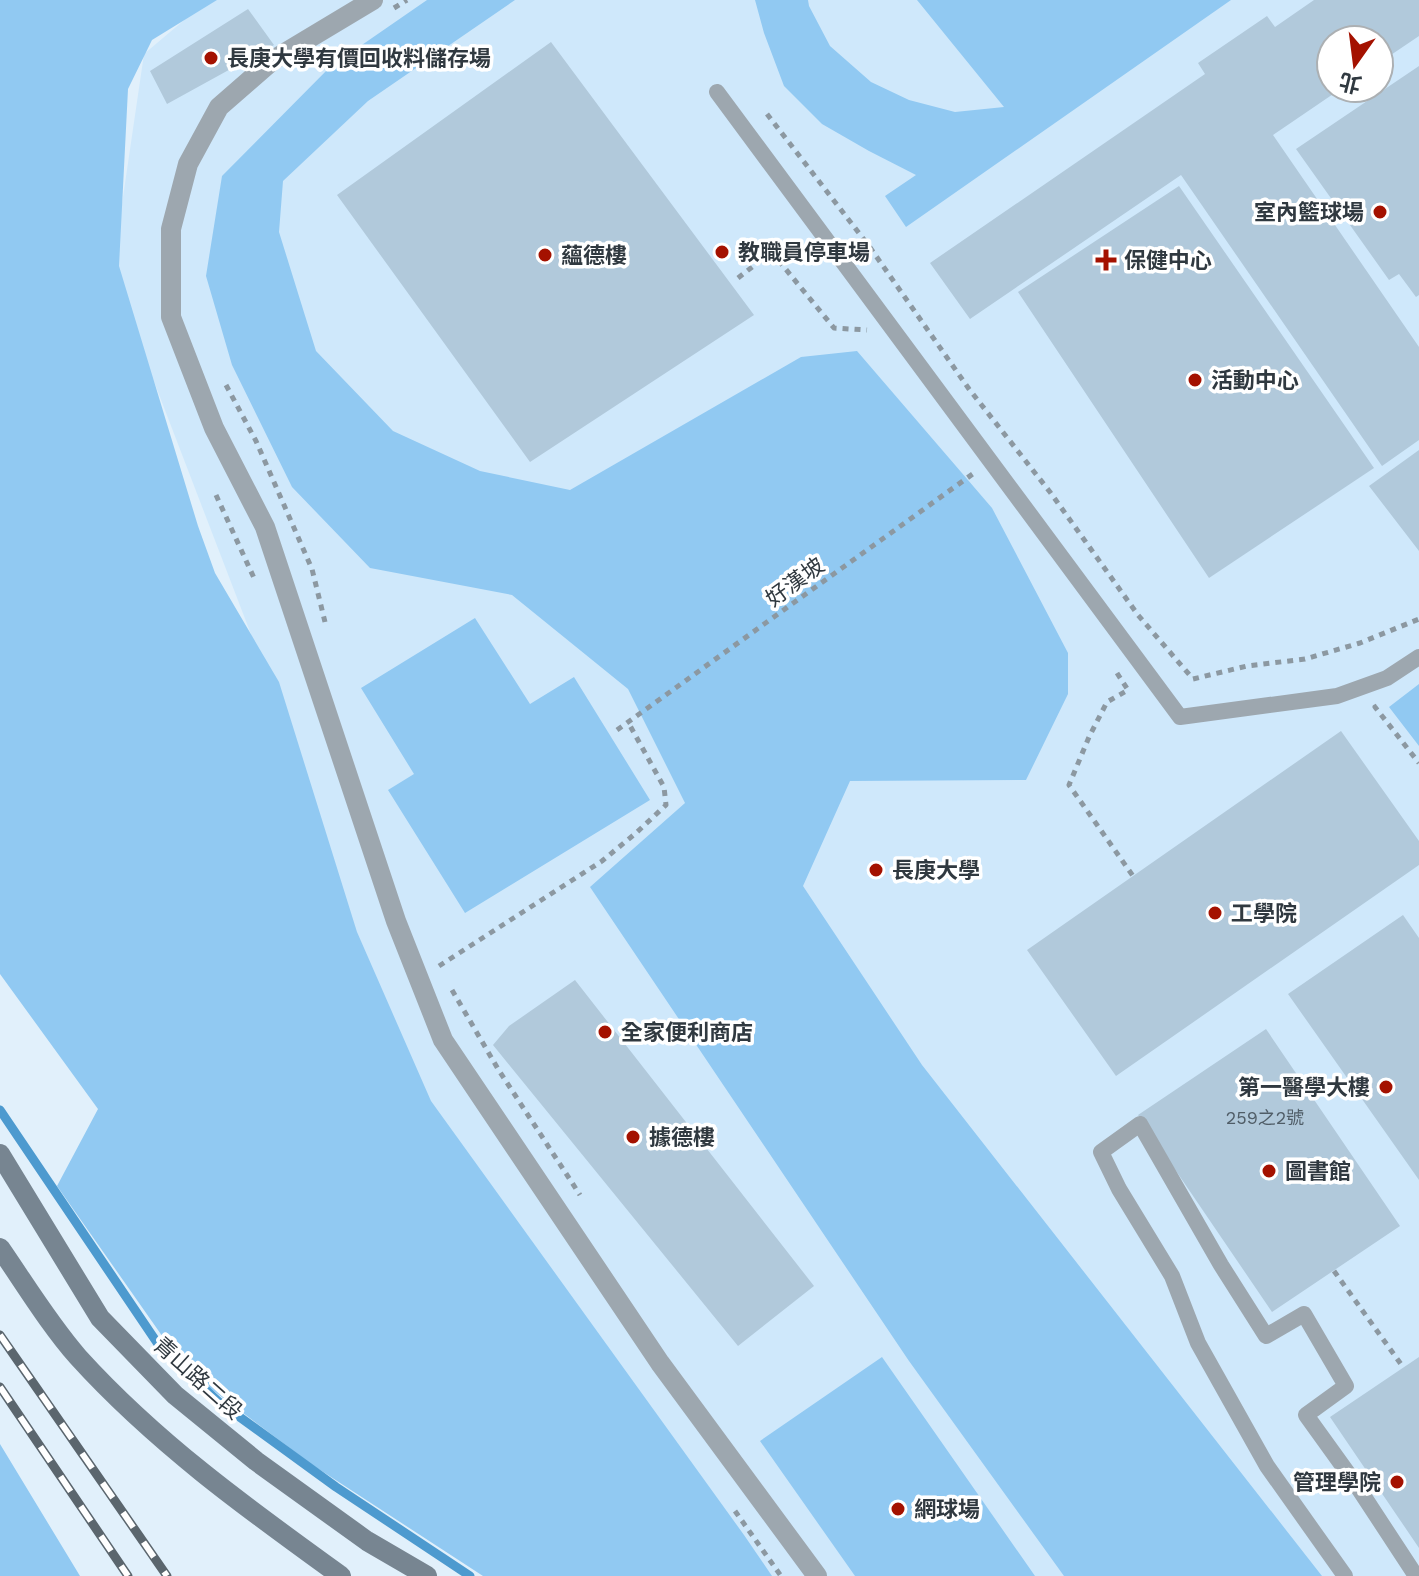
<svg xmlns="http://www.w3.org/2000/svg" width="1419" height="1576" font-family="'Work Sans','Noto Sans TC',sans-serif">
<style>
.built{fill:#cfe8fb;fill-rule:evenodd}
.green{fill:#91c9f2}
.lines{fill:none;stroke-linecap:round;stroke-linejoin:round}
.stream{stroke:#4d9acf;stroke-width:9}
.building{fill:#b1c9db}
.path{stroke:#8c98a1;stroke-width:5;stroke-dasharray:6 6;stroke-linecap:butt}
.lane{stroke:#9da7af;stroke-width:16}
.street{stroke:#9da7af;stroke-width:20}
.secondary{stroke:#778591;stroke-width:20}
.rail-casing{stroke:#5b666e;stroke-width:9}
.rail{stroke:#fff;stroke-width:6;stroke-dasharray:18;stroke-linecap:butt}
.poi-dot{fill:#a41100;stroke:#fff;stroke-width:3}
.labels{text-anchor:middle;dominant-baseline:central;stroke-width:7;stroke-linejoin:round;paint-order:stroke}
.number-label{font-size:18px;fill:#505d67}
.poi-label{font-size:22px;font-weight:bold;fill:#303940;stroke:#fff;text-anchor:start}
.street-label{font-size:22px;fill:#303940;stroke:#fff}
</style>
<rect width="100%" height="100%" fill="#e1f0fb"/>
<path class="built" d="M208,0H1419V1576H754L399,1064L267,676L112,272L144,54ZM1331,40H1379V88H1331Z"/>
<path class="green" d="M0,0H217L152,40L128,89L119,266L198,526L215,573L279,682L357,932L431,1101L744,1535L772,1576H483L311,1464L186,1370L57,1186L98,1109L0,974Z
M427,0H515L368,101L283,181L279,232L316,351L393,431L480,471L570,490L801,357L857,351L992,508L1068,653V694L1026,780L850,781L803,886L922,1065L1322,1576H1064L909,1361L590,887L685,803L628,689L512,595L370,568L292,487L232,365L206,276L222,176L330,67Z
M755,0H808L809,6L830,46L871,82L909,100L955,112L1004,107L917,0H1231L906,227L885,196L916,175L869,151L822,124L784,86L764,33Z
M475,618L530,704L574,677L650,800L465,913L388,790L414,774L361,688Z
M1419,684V746L1389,707Z
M882,1357L1035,1576H855L760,1441Z
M0,1444L80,1576H0Z"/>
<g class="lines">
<path class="stream" d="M0,1110L160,1347L219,1402L336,1487L470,1576"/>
</g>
<path class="building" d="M1314,0H1419V36L1379,63V40H1331V88H1342L1273,135L1419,347V440L1382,466L1181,175L970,319L930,263L1205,74L1198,63L1267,16L1275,27Z
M248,9L274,45L167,104L150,71Z
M551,42L754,315L530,462L337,195Z
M1419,66V295L1416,297L1399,274L1389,280L1296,149Z
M1179,186L1374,468L1209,578L1018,292Z
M1419,450V551L1369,486Z
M1341,731L1419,841V865L1116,1076L1027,950Z
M1403,915L1419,938V1180L1288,994Z
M575,980L814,1286L738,1346L493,1045L509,1026Z
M1266,1029L1400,1226L1272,1312L1138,1115Z
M1419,1357V1548L1330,1417Z"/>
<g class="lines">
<path class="path" d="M394,8L407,0
M767,114L869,246L969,389L1050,492L1138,615L1193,679L1247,666L1305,659L1360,643L1419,619
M738,278L765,257L779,261L834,328L867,330
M226,385L256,441L312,569L325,622
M216,495L254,578
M1117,673L1128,690L1107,702L1089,737L1069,785L1133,876
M1377,706L1375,707L1419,763
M617,730L974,473
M439,966L602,861L636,833L666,805L664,787L628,722
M452,990L498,1069L580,1195
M1334,1271L1403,1367
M735,1511L781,1576"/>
<path class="lane" d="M717,92L1180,717L1337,696L1387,678L1419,657
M1345,1576L1267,1466L1198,1343L1172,1276L1119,1189L1101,1152L1140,1124L1221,1265L1266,1336L1304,1314L1346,1386L1306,1415L1355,1483L1416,1576"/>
<path class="street" d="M373,0L273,60L219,107L188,164L171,229V317L214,428L265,527L396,921L443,1040L660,1363L817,1576"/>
<path class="secondary" d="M0,1154L100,1318L175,1395L256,1461L367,1541L427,1576
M0,1248C25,1284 49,1324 78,1357C156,1443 248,1509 341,1576"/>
<g class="rail-casing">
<path id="rail" d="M0,1335L167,1576
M0,1387L128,1576"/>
</g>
<use href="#rail" class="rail"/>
</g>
<g class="poi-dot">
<circle cx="211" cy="58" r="8"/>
<circle cx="1380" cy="212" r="8"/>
<circle cx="722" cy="252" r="8"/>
<circle cx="545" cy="255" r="8"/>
<path d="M1102 248h8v8h8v8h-8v8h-8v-8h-8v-8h8z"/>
<circle cx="1195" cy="380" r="8"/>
<circle cx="876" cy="870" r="8"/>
<circle cx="1215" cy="913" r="8"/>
<circle cx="605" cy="1032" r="8"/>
<circle cx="1386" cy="1087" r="8"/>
<circle cx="633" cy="1137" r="8"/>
<circle cx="1269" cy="1171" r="8"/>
<circle cx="1397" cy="1482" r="8"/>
<circle cx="898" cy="1509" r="8"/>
</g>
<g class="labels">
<g class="number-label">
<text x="1265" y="1117">259之2號</text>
</g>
<g class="poi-label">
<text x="227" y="58">長庚大學有價回收料儲存場</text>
<text x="1364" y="212" text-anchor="end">室內籃球場</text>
<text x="738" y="252">教職員停車場</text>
<text x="561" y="255">蘊德樓</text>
<text x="1124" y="260">保健中心</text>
<text x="1211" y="380">活動中心</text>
<text x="892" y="870">長庚大學</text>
<text x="1231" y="913">工學院</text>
<text x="621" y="1032">全家便利商店</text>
<text x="1370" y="1087" text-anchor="end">第一醫學大樓</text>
<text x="649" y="1137">據德樓</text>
<text x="1285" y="1171">圖書館</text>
<text x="1381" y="1482" text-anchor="end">管理學院</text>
<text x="914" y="1509">網球場</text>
</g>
<g class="street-label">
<text transform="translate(795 582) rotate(-36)">好漢坡</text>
<text transform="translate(198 1378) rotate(42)">青山路二段</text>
</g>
</g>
<g transform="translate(1355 64) rotate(194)"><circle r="38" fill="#ffffff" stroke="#acb0b3" stroke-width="2"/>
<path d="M0-6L14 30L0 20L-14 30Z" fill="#a41100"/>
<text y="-12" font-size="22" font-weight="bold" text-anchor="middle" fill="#303940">北</text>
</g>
</svg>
